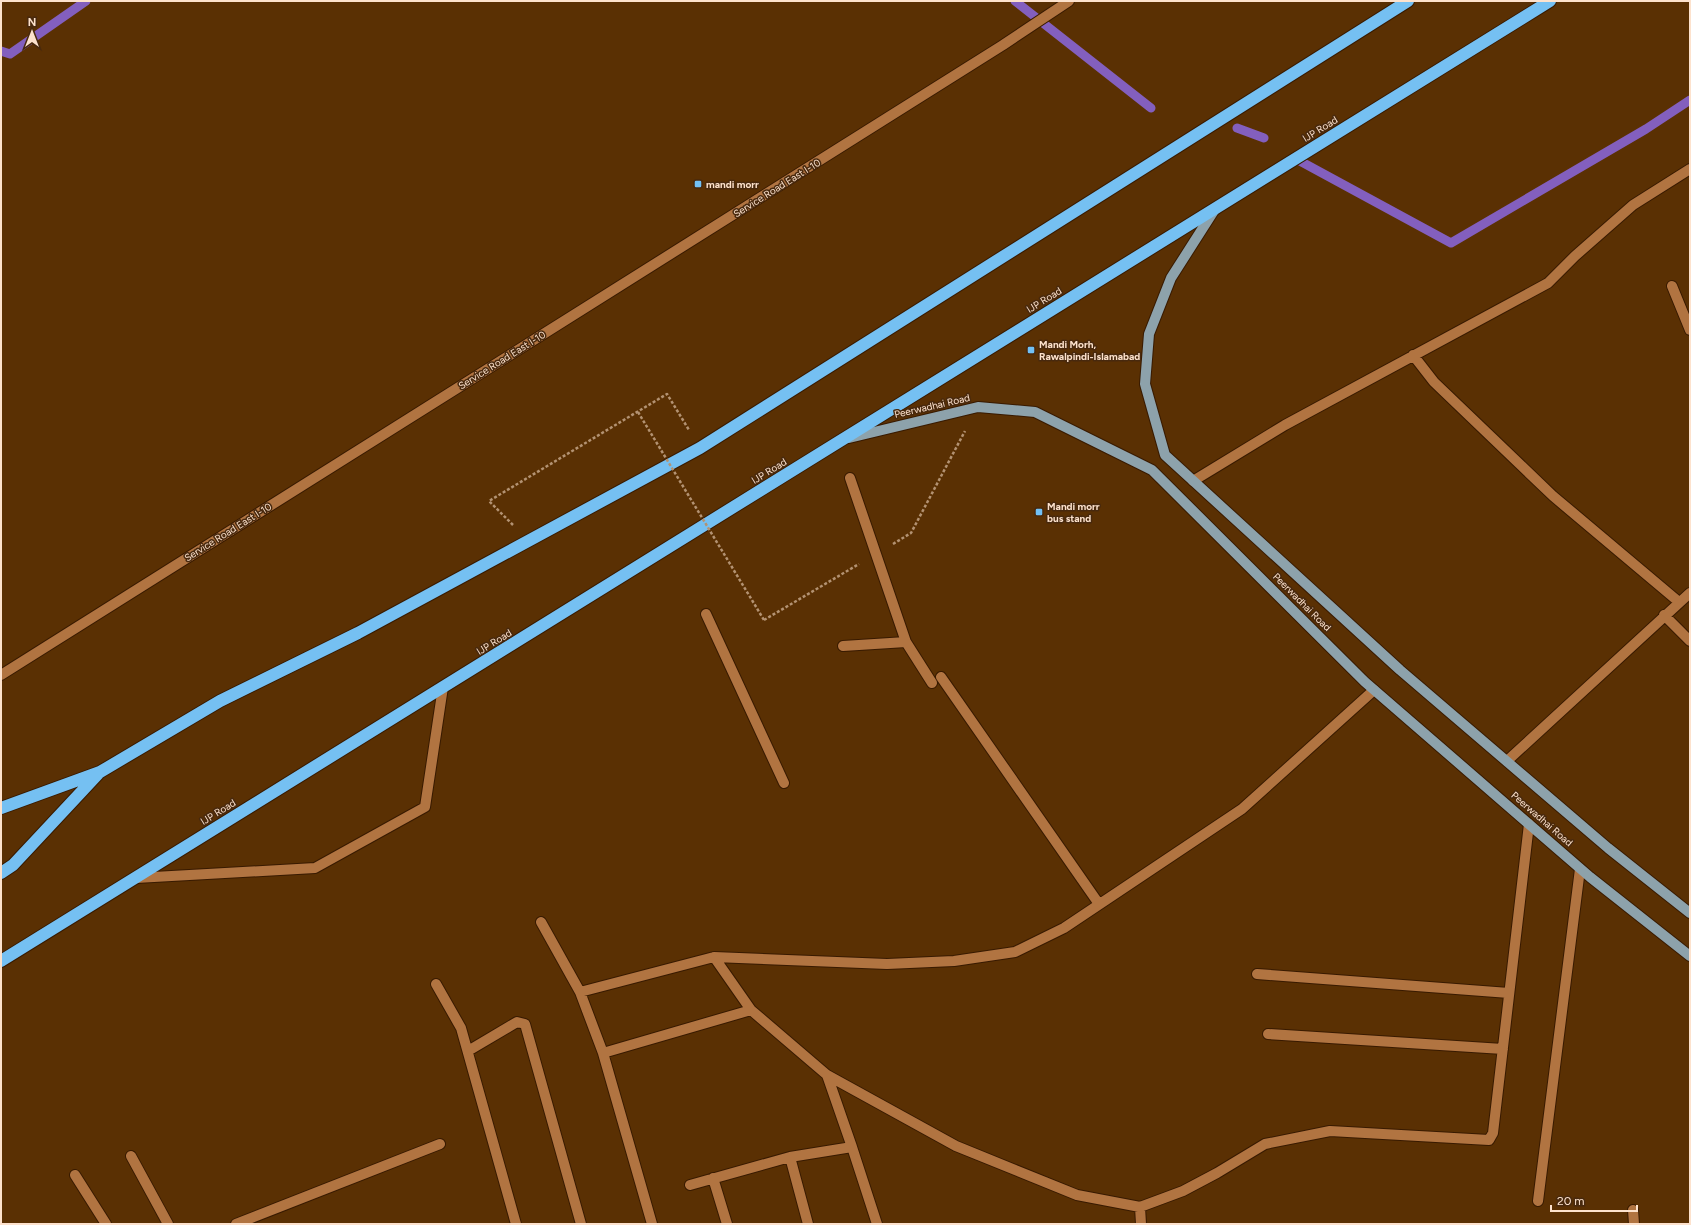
<svg xmlns="http://www.w3.org/2000/svg" width="1691" height="1225" font-family="Figtree,sans-serif">
<style>
.lines{fill:none;stroke-linecap:round;stroke-linejoin:round}
.stream{stroke:#835fbe;stroke-width:9}
.minor-casing{stroke:#381a00;stroke-width:12}
.major-casing{stroke:#381a00;stroke-width:12}
.highway-casing{stroke:#381a00;stroke-width:14}
.path{stroke:#b39272;stroke-width:2.5;stroke-dasharray:3 2;stroke-linecap:butt}
.minor{stroke:#b17441;stroke-width:10}
.major{stroke:#8da2ab;stroke-width:10}
.highway{stroke:#75c0f2;stroke-width:12}
.path-bridge{stroke:#b39272;stroke-width:2.5;stroke-dasharray:3 2;stroke-linecap:butt}
.poi-dot{fill:#72c1f5;stroke:#48290e;stroke-width:1.5}
.labels{text-anchor:middle;dominant-baseline:central;stroke-width:3;stroke-linejoin:round;paint-order:stroke}
.street-label{font-size:10px;fill:#fde2cd;stroke:#48290e}
.poi-label{font-size:10px;font-weight:bold;fill:#fde2cd;stroke:#48290e;text-anchor:start}
</style>
<rect width="100%" height="100%" fill="#5a3003"/>
<g class="lines">
<path class="stream" d="M1015,1L1151,108
M1,51L10,54L86,1
M1237,128L1264,138
M1298,160L1451,243L1646,129L1690,100"/>
<g class="minor-casing">
<path id="minor" d="M1672,286L1690,330
M1413,355L1434,382L1553,496L1679,602
M850,478L906,642L932,683
M1193,481L1285,425L1548,283L1575,256L1633,205L1690,169
M706,614L784,783
M1664,615L1690,641
M843,646L906,642
M1,675L1003,45L1069,1
M941,677L1099,904
M1374,690L1242,809L1064,928L1015,952L954,961L887,964L714,957L751,1010L827,1075L956,1146L1077,1195L1140,1207L1183,1191L1217,1173L1265,1144L1330,1131L1489,1140L1493,1133L1529,824
M1507,761L1690,593
M136,878L315,868L425,807L443,687
M541,922L580,992L603,1053L652,1224
M1257,974L1509,993
M436,984L461,1028L516,1224
M580,992L714,957
M1268,1034L1503,1049
M468,1051L517,1022L525,1024L581,1224
M603,1053L751,1010
M852,1147L877,1224
M131,1156L168,1224
M75,1175L106,1224
M713,1178L727,1224
M690,1185L790,1157
M1538,1201L1580,869
M1140,1207L1141,1224
M1633,1210L1634,1224
M236,1224L440,1144
M808,1224L790,1157L852,1147L827,1075"/>
</g>
<g class="major-casing">
<path id="major" d="M1215,209L1171,278L1149,334L1145,384L1165,455L1400,670L1608,848L1690,913
M849,438L978,407L1035,412L1152,470L1365,682L1590,877L1690,956"/>
</g>
<g class="highway-casing">
<path id="highway" d="M1,808L100,772L220,701L358,633L700,448L1408,1
M1,873L13,865L98,774
M1,961L1550,1"/>
</g>
<path class="path" d="M513,525L489,501L667,394L689,430
M893,544L911,533L965,431
M764,620L859,564"/>
<use href="#minor" class="minor"/>
<use href="#major" class="major"/>
<use href="#highway" class="highway"/>
<path class="path-bridge" d="M638,412L764,620"/>
</g>
<g class="poi-dot">
<rect x="694" y="180" width="8" height="8" rx="2"/>
<rect x="1027" y="346" width="8" height="8" rx="2"/>
<rect x="1035" y="508" width="8" height="8" rx="2"/>
</g>
<g class="labels">
<g class="street-label">
<text transform="translate(1320 129) rotate(-32)">IJP Road</text>
<text transform="translate(777 188) rotate(-32)">Service Road East I-10</text>
<text transform="translate(1044 300) rotate(-32)">IJP Road</text>
<text transform="translate(502 360) rotate(-32)">Service Road East I-10</text>
<text transform="translate(932 406) rotate(-13)">Peerwadhai Road</text>
<text transform="translate(769 471) rotate(-32)">IJP Road</text>
<text transform="translate(228 532) rotate(-32)">Service Road East I-10</text>
<text transform="translate(1302 602) rotate(45)">Peerwadhai Road</text>
<text transform="translate(494 642) rotate(-32)">IJP Road</text>
<text transform="translate(218 812) rotate(-32)">IJP Road</text>
<text transform="translate(1542 819) rotate(41)">Peerwadhai Road</text>
</g>
<g class="poi-label">
<text x="706" y="184">mandi morr</text>
<text x="1039" y="344">Mandi Morh,<tspan x="1039" dy="12">Rawalpindi-Islamabad</tspan></text>
<text x="1047" y="506">Mandi morr<tspan x="1047" dy="12">bus stand</tspan></text>
</g>
</g>
<rect width="1691" height="1225" fill="none" stroke="#fde2cd" stroke-width="4"/>
<g transform="translate(32 32)" stroke="#48290e" stroke-width="3" paint-order="stroke">
<path d="M0-3L7 15L0 10L-7 15Z" fill="#fde2cd"/>
<text y="-6" font-size="11" font-weight="bold" text-anchor="middle" fill="#fde2cd">N</text>
</g>
<path d="M1551 1205v6h86v-6" fill="none" stroke="#fde2cd" stroke-width="2"/>
<text x="1557" y="1205" font-size="12" fill="#fde2cd" stroke="#48290e" stroke-width="3" paint-order="stroke">20 m</text>
</svg>
